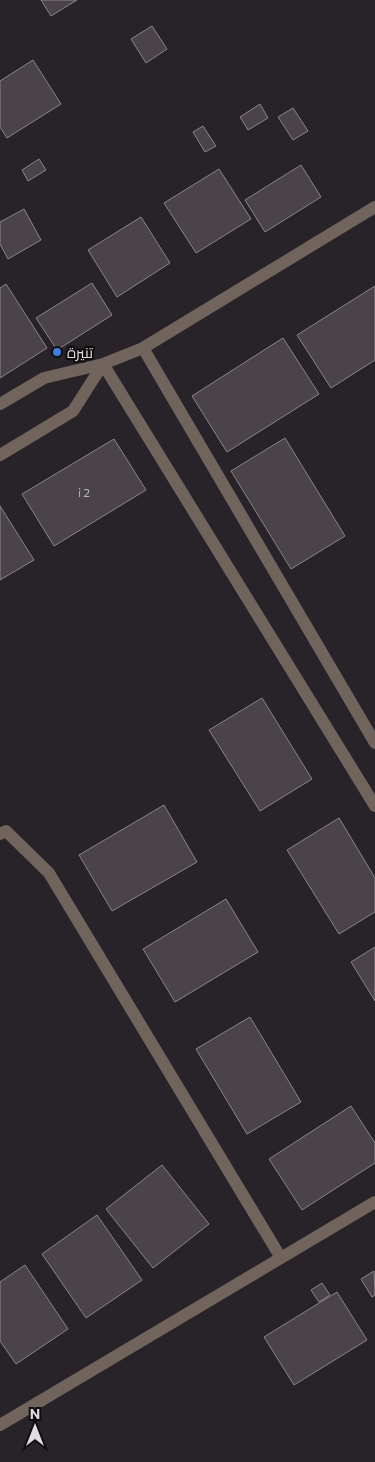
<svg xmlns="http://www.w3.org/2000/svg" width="375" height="1462" font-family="Commissioner,Cairo,sans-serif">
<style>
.building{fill:#4a4449;stroke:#8b858b}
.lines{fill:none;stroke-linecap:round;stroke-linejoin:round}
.minor{stroke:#70645d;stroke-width:12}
.shop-dot{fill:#3f7fe0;stroke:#100d0f;stroke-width:2}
.labels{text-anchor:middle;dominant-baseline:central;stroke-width:4.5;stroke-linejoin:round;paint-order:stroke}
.number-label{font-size:12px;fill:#bab6ba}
.poi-label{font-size:15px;fill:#dfdcdf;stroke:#100d0f;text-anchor:start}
</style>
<rect width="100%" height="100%" fill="#282328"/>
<path class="building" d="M41,0H77L51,16Z
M152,26L167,49L146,63L131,39Z
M33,60L61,104L7,138L0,127V81Z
M260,104L268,118L248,130L240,117Z
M293,108L308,131L293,140L278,117Z
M203,126L216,146L205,152L193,132Z
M39,159L46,170L28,181L22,170Z
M301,165L321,197L265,232L245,200Z
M219,169L251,219L196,253L164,203Z
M24,209L41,240L8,259L0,244V222Z
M141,217L170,263L117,297L88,250Z
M92,283L112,315L57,350L36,318Z
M6,284L47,348L0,378V288Z
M375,286V360L331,388L297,335Z
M283,338L319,394L227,452L192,396Z
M285,438L345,536L291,569L231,471Z
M114,439L146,490L54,546L22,494Z
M0,506L34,560L0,580Z
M262,698L312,779L260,811L209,730Z
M164,805L197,862L112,911L79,855Z
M339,818L375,878V912L339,934L287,850Z
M226,899L258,952L175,1002L143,949Z
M375,947V1001L351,962Z
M250,1017L301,1102L247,1134L196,1049Z
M351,1106L375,1143V1163L302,1210L269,1159Z
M162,1165L209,1224L153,1268L106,1209Z
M97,1215L142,1280L86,1318L42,1254Z
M25,1265L68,1329L16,1364L0,1341V1282Z
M374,1271L375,1295L372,1297L361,1279Z
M322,1283L330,1295L319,1302L311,1290Z
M337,1292L367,1340L294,1385L264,1337Z"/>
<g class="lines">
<path class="minor" d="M143,348L375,743
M103,364L375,806
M0,404L44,378L103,364L143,348L375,207
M0,455L73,411L103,364
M0,834L6,831L49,873L281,1258
M0,1425L375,1202"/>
</g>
<circle class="shop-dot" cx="57" cy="352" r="5"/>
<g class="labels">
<g class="number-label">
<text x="84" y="492">i 2</text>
</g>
<g class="poi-label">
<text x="67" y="352">تنيرة</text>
</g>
</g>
<g transform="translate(35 1427)" stroke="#100d0f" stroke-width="4" paint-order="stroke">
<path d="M0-4L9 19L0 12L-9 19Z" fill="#dfdcdf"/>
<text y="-8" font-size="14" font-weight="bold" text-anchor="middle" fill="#dfdcdf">N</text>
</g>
</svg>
